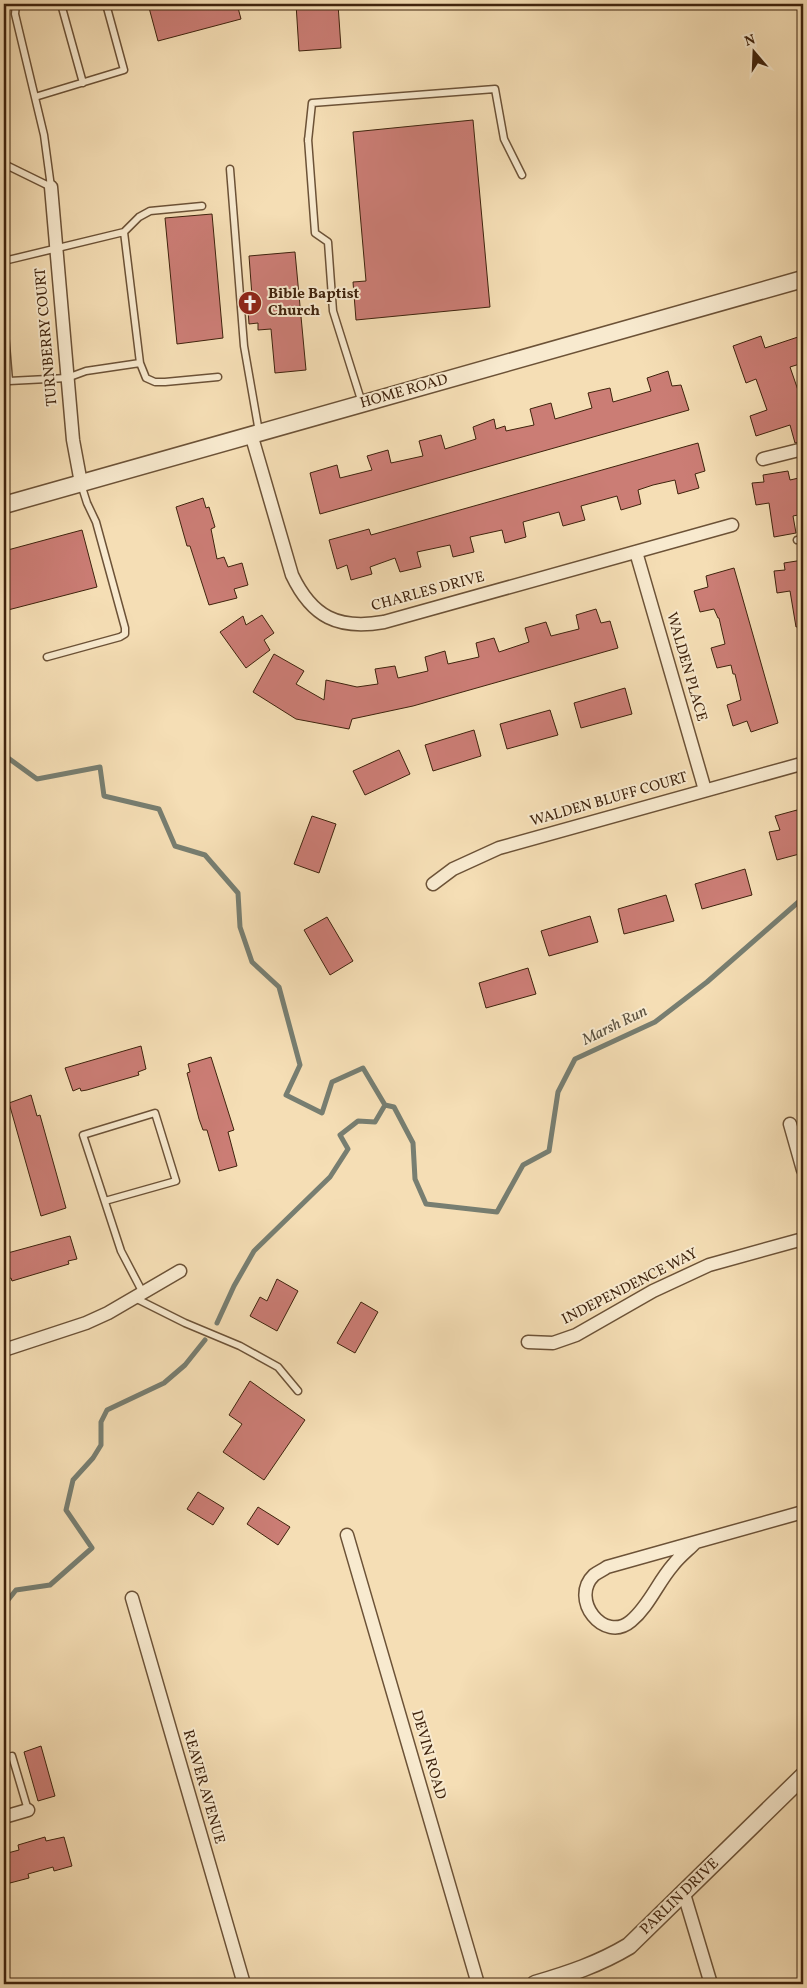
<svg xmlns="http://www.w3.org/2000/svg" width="807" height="1988" font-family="Vollkorn,serif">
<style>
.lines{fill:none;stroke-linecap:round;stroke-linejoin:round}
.stream{stroke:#777e71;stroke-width:5}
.building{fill:#cb7d75;stroke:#3f230d}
.service-casing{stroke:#6c5237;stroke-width:9}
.minor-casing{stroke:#6c5237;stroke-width:15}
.tertiary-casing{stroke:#6c5237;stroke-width:19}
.service{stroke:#f8eacf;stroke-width:6}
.minor{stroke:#f8eacf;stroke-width:12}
.tertiary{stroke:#f8eacf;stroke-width:16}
.labels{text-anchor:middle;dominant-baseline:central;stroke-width:4;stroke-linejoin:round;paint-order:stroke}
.poi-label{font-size:15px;font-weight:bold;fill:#3f230d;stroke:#f8eacf;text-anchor:start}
.street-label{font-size:15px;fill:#3f230d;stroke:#f8eacf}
.water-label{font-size:16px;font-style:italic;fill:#5b513f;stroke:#f8eacf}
</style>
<rect width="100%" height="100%" fill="#f5deb5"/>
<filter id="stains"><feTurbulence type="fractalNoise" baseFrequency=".004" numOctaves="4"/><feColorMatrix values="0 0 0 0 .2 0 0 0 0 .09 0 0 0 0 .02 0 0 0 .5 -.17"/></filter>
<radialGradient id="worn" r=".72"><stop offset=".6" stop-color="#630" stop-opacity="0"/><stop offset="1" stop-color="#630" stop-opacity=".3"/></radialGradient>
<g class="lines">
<path class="stream" d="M4,755L37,779L100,767L104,796L159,809L175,846L205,855L238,893L240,927L252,962L279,987L300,1065L286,1095L322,1113L332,1082L363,1068L385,1105L394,1107L413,1143L415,1179L426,1204L497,1212L523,1165L549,1151L558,1092L575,1059L655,1022L707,982L803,898
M217,1323L234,1286L254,1251L330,1177L348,1149L340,1135L358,1121L375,1122L385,1105
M4,1605L16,1590L50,1585L92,1548L66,1510L73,1480L93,1458L101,1445V1422L107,1410L164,1383L185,1365L205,1340"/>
</g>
<path class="building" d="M148,4H237L241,19L158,41Z
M296,4H338L341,48L299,51Z
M473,120L490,307L356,320L353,282L366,281L353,132Z
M212,214L223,338L177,344L165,218Z
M295,252L306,370L275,373L271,329L258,330V323L249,324L247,296H252L249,256Z
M761,336L765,348L801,336L803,345V363L790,367L800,396L803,395V441L795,443L790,425L756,436L750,416L767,410L756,379L746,383L733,346Z
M668,371L672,386L681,385L689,410L320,514L310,473L337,465L340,478L372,470L367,456L388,450L391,463L423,456L419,441L441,435L445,449L476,439L473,427L494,419L496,429L505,426L506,431L534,425L530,409L551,403L555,419L592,408L588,393L610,388L613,402L651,391L647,378Z
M698,443L705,471L695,474L699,488L678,494L675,480L653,485L638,490L641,504L621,510L617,496L581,506L585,520L563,526L559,512L523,522L526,537L505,543L502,530L470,537L474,552L453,557L450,545L417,552L421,567L400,572L395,558L370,567L372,574L351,580L347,565L337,569L329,540L369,529L371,535Z
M788,471L790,480L803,477V514L793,516L796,533L774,537L769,503L756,505L752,483L764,482L763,475Z
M203,498L206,508L209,507L215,527L211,529L217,559L224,557L228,567L242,563L248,585L234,589L237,598L209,605L190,546H187L176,507Z
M82,530L97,587L4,611V551Z
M803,560V626L796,627L790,591L777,593L774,571L785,570L784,563Z
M734,568L778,723L751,732L747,721L733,726L727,705L741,700L735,674H733L731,665L717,668L711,648L725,644L719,618H718L714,609L700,612L694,591L708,587L706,576Z
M596,609L601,623L610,621L618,648L413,706L352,719L349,729L296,719L253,692L274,654L304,671L296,684L324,700L326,680L357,687L378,684L375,669L395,666L398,678L428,671L425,657L445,651L448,664L479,657L476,643L494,638L499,652L529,642L525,628L546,622L551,636L579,629L576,615Z
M262,615L274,633L264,640L270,650L246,668L220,632L243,616L246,625Z
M625,688L632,714L581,728L574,703Z
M550,710L558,735L507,749L500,724Z
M474,730L481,756L433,771L425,745Z
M399,750L410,774L365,795L353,771Z
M797,810L800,824L803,823V853L777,860L769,832L780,830L775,816Z
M312,816L336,824L319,873L294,864Z
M745,869L752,895L702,909L695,884Z
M666,895L674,921L624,934L618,909Z
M590,916L598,942L549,956L541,931Z
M327,917L353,961L330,975L304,930Z
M528,968L536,994L486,1008L479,983Z
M141,1046L146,1069L138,1072L139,1075L87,1090L81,1091L80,1088L73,1091L65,1068Z
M211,1057L234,1130L228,1132L237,1166L219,1171L207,1130H203L199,1119L187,1073L190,1072L188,1064Z
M31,1095L37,1116L40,1115L66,1208L41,1216L9,1103Z
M70,1236L77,1259L68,1261L69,1264L12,1281L11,1278L4,1280V1254Z
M277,1279L298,1291L277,1331L250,1316L260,1297L267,1301Z
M361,1302L378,1312L355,1353L337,1343Z
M250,1381L305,1420L264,1480L223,1452L242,1424L229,1415Z
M198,1492L224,1508L213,1525L187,1509Z
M258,1507L290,1527L278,1545L247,1524Z
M41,1746L55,1796L38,1801L24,1752Z
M45,1837L46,1841L64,1837L72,1866L54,1871L53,1867L28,1874L29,1878L10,1883L8,1877L4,1879V1854L19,1850L18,1845Z"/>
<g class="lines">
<g class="service-casing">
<path id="service" d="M16,4L15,14L44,135L51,187
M61,4L83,83
M35,97L124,70L106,4
M308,139L315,233L328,242L333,311L362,403
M308,141L312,103L495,89L504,139L522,175
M4,164L51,187
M230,169L244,346L259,432
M124,232L139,217L150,211L202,206
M4,261L124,232L140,363L86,371L67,378L9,381L4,321
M140,363L146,378L155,382H165L218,377
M797,540L803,539
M47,657L120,637L125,634V628L96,522L87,503L81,484
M105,1201L176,1181L155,1113L83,1135L121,1251L143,1293
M135,1298L185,1323L240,1346L278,1367L298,1391
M4,1758L12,1756L28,1810"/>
</g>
<g class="minor-casing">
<path id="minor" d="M51,187L73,440L81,483
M251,434L292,575C312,617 338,630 384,622L732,525
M763,459L803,449
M636,552L705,790
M433,884L453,869L499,848L801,764
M790,1124L803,1170
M528,1342L553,1343L576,1335L653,1291L709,1265L803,1239
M4,1350L86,1323L108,1313L180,1271
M347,1535L478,1984
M695,1543C688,1550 679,1557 673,1565C658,1582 649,1606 631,1621C604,1644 569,1599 594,1575C598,1572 603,1570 607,1567L803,1512
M132,1598L244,1984
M4,1817L28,1810
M684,1894L711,1984"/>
</g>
<g class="tertiary-casing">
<path id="tertiary" d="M4,505L803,279
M535,1984C569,1974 599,1964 629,1946L803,1776"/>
</g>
<use href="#service" class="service"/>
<use href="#minor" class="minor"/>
<use href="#tertiary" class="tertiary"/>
</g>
<defs>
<g id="church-disc" transform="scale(1.25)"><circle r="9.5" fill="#8f2418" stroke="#f8eacf"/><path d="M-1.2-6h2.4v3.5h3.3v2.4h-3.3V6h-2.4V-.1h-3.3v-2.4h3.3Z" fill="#fff"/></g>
</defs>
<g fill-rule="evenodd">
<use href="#church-disc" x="250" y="303"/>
</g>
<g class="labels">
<g class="poi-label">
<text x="268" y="294">Bible Baptist<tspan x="268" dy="17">Church</tspan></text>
</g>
<g class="street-label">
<text transform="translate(47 337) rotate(-95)">TURNBERRY COURT</text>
<text transform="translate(404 392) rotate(-16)">HOME ROAD</text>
<text transform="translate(428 592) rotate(-15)">CHARLES DRIVE</text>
<text transform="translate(686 667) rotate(74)">WALDEN PLACE</text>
<text transform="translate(609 800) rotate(-16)">WALDEN BLUFF COURT</text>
<text transform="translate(630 1287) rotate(-27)">INDEPENDENCE WAY</text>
<text transform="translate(428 1755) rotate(74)">DEVIN ROAD</text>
<text transform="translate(203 1787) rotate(74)">REAVER AVENUE</text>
<text transform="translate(680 1897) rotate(-44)">PARLIN DRIVE</text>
</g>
<g class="water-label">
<text transform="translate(615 1026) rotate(-26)">Marsh Run</text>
</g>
</g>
<rect width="807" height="1988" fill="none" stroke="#f5deb5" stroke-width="20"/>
<rect x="5" y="5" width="797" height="1978" fill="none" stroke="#3f230d" stroke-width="2.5"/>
<rect x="10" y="10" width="787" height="1968" fill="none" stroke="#3f230d"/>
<g transform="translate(754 52) rotate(341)" stroke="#f8eacf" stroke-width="4" paint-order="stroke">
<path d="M0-4L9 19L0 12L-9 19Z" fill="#3f230d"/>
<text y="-8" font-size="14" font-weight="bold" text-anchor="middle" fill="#3f230d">N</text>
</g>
<rect width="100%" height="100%" filter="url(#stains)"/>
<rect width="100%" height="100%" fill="url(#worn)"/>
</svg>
